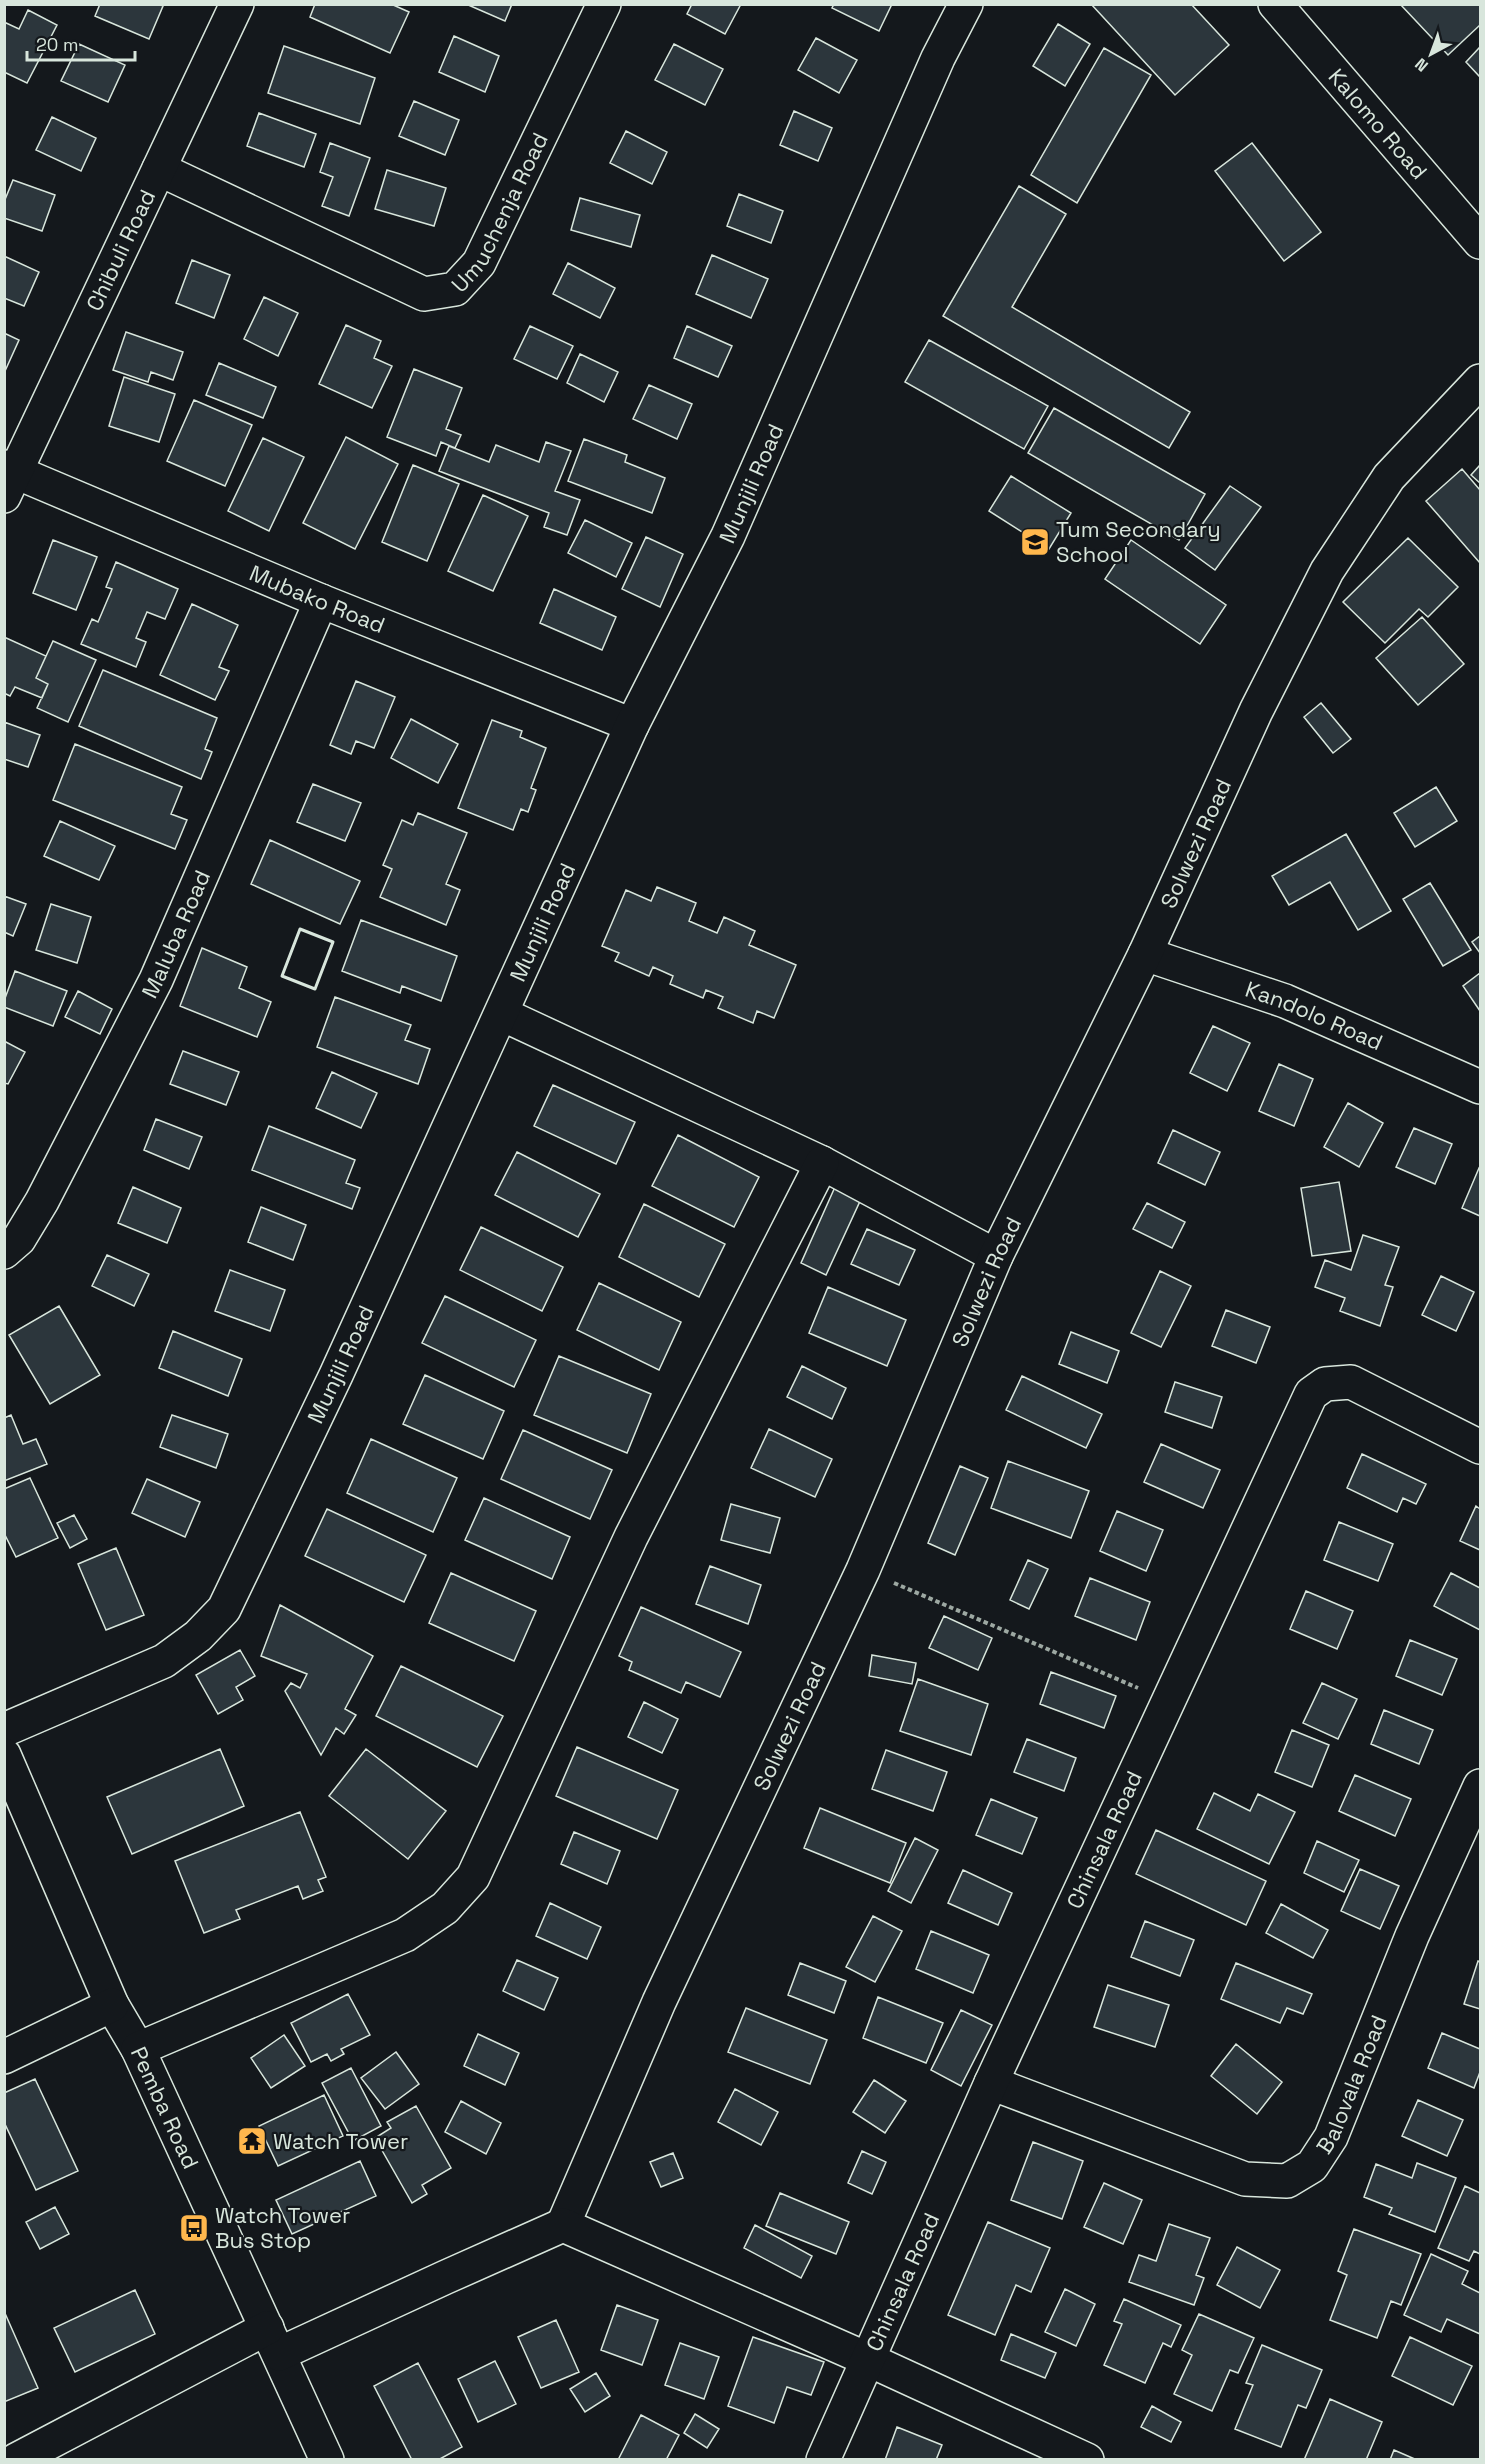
<svg xmlns="http://www.w3.org/2000/svg" width="1485" height="2464" font-family="'Space Grotesk',sans-serif">
<style>
.building{fill:#2c363c;stroke:#d8e6dc;stroke-width:1.5}
.lines{fill:none;stroke-linecap:round;stroke-linejoin:round}
.minor-casing{stroke:#d8e6dc;stroke-width:36}
.path{stroke:#9da8a2;stroke-width:4;stroke-dasharray:4.5 3;stroke-linecap:butt}
.minor{stroke:#14181c;stroke-width:33}
.wall{stroke:#d8e6dc;stroke-width:3}
.labels{text-anchor:middle;dominant-baseline:central;stroke-width:4.5;stroke-linejoin:round;paint-order:stroke}
.street-label{font-size:22px;fill:#d8e6dc;stroke:#14181c}
.poi-label{font-size:22px;fill:#d8e6dc;stroke:#14181c;text-anchor:start}
</style>
<rect width="100%" height="100%" fill="#14181c"/>
<path class="building" d="M100,4H159L163,6L149,39L95,16Z
M315,4H391L409,12L390,53L310,17Z
M466,4H512L505,21Z
M692,4H741L725,34L687,14Z
M834,4H892L879,31L832,8Z
M1091,4H1191L1229,45L1175,95Z
M1400,4H1480V25L1448,55Z
M28,10L57,25L27,83L4,72V22L19,29Z
M1058,24L1090,44L1065,86L1033,66Z
M454,36L499,56L485,92L439,72Z
M816,38L857,60L839,93L798,70Z
M79,44L125,65L108,102L61,81Z
M674,44L723,69L705,105L655,80Z
M284,46L375,78L360,124L268,93Z
M1480,47V77L1466,62Z
M1104,48L1151,75L1077,203L1031,175Z
M414,101L459,120L445,155L399,136Z
M794,111L832,128L818,161L780,145Z
M259,113L316,134L304,167L247,146Z
M52,117L96,138L81,171L36,150Z
M626,131L667,152L652,184L610,163Z
M330,143L370,158L349,216L322,206L333,177L320,172Z
M1252,143L1321,232L1284,261L1215,171Z
M387,170L446,188L434,226L375,209Z
M13,180L55,195L42,231L4,218V202Z
M1019,186L1066,214L1012,307L1190,412L1169,448L943,316Z
M739,194L783,211L771,243L727,226Z
M580,198L640,215L631,247L571,230Z
M712,255L768,279L751,318L696,294Z
M4,256L39,272L24,306L4,298Z
M192,260L230,275L214,318L176,303Z
M568,263L615,288L600,318L553,294Z
M264,297L298,313L278,356L244,339Z
M346,325L381,341L374,358L392,366L372,408L319,384Z
M530,326L573,346L557,379L514,359Z
M687,326L732,346L718,377L674,358Z
M126,332L183,352L173,380L151,372L148,382L113,370Z
M4,333L19,340L5,371H4Z
M929,340L1048,406L1024,449L905,382Z
M580,354L618,372L604,402L567,383Z
M219,363L276,387L263,418L206,395Z
M414,369L462,388L446,429L461,435L455,448L441,442L436,456L387,437Z
M124,377L175,394L159,442L109,426Z
M649,385L692,404L677,439L633,419Z
M194,400L252,425L225,486L167,461Z
M1054,408L1205,494L1179,540L1028,453Z
M346,437L398,464L355,549L303,523Z
M263,438L304,457L269,531L228,511Z
M584,439L627,455L625,462L665,478L652,513L568,481Z
M546,442L571,451L555,491L580,500L567,535L544,527L549,513L439,471L449,446L489,462L496,445L539,462Z
M413,465L459,484L427,561L382,542Z
M1480,465V483L1471,475Z
M1462,469L1480,490V563L1426,501Z
M1011,476L1071,513L1049,549L989,511Z
M1230,486L1261,507L1215,570L1185,548Z
M483,495L528,516L493,591L448,571Z
M585,520L632,543L616,577L568,553Z
M646,537L683,554L660,607L622,589Z
M1408,538L1458,587L1428,617L1419,609L1385,643L1343,602Z
M53,540L97,557L76,610L33,593Z
M1131,540L1226,605L1200,644L1105,579Z
M116,562L178,589L165,619L147,612L136,638L146,642L136,667L81,644L92,619L98,622L112,589L106,587Z
M554,589L616,617L602,650L540,623Z
M192,604L238,625L219,667L229,671L215,700L160,675Z
M1422,617L1464,664L1418,705L1376,658Z
M4,637L46,656L36,678L48,684L42,698L15,687L10,696L4,693Z
M53,641L96,660L68,722L37,708L48,684L36,678Z
M103,670L217,718L205,749L212,752L201,779L79,726Z
M356,681L395,697L374,748L356,741L351,754L330,745Z
M1321,703L1351,739L1333,753L1304,717Z
M411,719L458,744L438,783L391,758Z
M492,720L522,731L520,737L546,748L531,788L536,790L528,812L521,809L513,830L458,808Z
M4,722L40,735L28,767L4,759Z
M75,744L182,787L171,814L187,820L175,849L53,800Z
M313,784L361,803L345,841L297,822Z
M1436,787L1457,821L1415,847L1394,813Z
M418,813L467,833L446,884L460,890L446,925L380,897L392,869L383,865L402,820L413,825Z
M60,821L115,846L99,880L44,856Z
M1346,834L1391,911L1358,930L1330,882L1289,905L1272,876Z
M270,840L360,881L340,924L251,884Z
M1430,883L1471,950L1443,966L1403,899Z
M657,887L696,903L689,921L717,933L724,917L755,931L749,945L796,965L774,1018L757,1011L753,1023L718,1008L723,997L706,990L703,998L670,984L673,976L653,967L649,976L615,961L619,953L602,946L626,890L651,901Z
M4,896L26,904L13,936L4,932Z
M51,904L91,917L77,963L36,950Z
M361,920L457,956L441,1001L402,986L400,993L342,971Z
M1480,936V953L1472,942Z
M202,948L247,967L239,988L271,1002L257,1037L180,1006Z
M15,971L67,991L53,1026L4,1007V1001Z
M1480,973V1011L1463,986Z
M78,991L112,1009L100,1034L65,1017Z
M335,997L411,1025L405,1040L430,1049L418,1084L317,1047Z
M1213,1026L1250,1043L1227,1091L1190,1073Z
M4,1041L25,1052L8,1084L4,1083Z
M183,1051L239,1072L226,1105L170,1084Z
M1279,1064L1313,1079L1294,1126L1259,1111Z
M332,1072L377,1093L361,1128L316,1108Z
M553,1085L635,1122L616,1164L534,1126Z
M1348,1103L1383,1123L1359,1167L1324,1147Z
M156,1119L202,1137L189,1169L144,1150Z
M269,1126L355,1160L346,1183L360,1188L352,1209L252,1170Z
M1414,1128L1452,1144L1435,1184L1396,1167Z
M1173,1130L1220,1152L1205,1185L1158,1163Z
M678,1135L759,1177L734,1227L652,1186Z
M517,1152L600,1194L578,1237L495,1195Z
M1479,1168L1480,1169V1216L1462,1208Z
M1339,1182L1351,1251L1312,1256L1301,1188Z
M133,1187L181,1208L167,1243L118,1223Z
M835,1187L861,1199L826,1275L801,1263Z
M1147,1203L1185,1222L1172,1248L1133,1229Z
M644,1204L725,1244L699,1297L619,1257Z
M261,1207L306,1225L293,1260L248,1242Z
M481,1227L563,1267L542,1311L460,1270Z
M867,1229L915,1250L899,1285L851,1264Z
M1363,1235L1399,1247L1385,1285L1393,1287L1380,1326L1340,1311L1345,1298L1315,1287L1325,1260L1351,1270Z
M107,1255L149,1274L134,1306L92,1286Z
M230,1270L285,1290L270,1331L215,1311Z
M1160,1271L1191,1286L1161,1347L1131,1333Z
M1441,1276L1474,1292L1456,1331L1422,1315Z
M599,1283L681,1322L659,1370L577,1330Z
M828,1287L906,1320L887,1366L809,1333Z
M445,1296L536,1340L514,1387L422,1343Z
M59,1306L100,1375L50,1404L9,1335Z
M1226,1310L1270,1327L1256,1363L1212,1346Z
M173,1331L242,1359L228,1396L159,1368Z
M1071,1332L1119,1351L1107,1383L1059,1364Z
M559,1356L651,1394L627,1453L534,1415Z
M802,1366L846,1388L832,1419L787,1397Z
M425,1375L504,1411L483,1459L403,1424Z
M1022,1376L1102,1414L1086,1448L1006,1410Z
M1175,1382L1222,1397L1212,1428L1165,1412Z
M11,1415L23,1444L36,1439L47,1464L4,1481V1418Z
M172,1415L228,1434L216,1468L160,1447Z
M769,1429L832,1459L815,1497L751,1468Z
M523,1430L612,1470L590,1519L501,1479Z
M371,1439L457,1478L433,1532L347,1493Z
M1161,1444L1220,1470L1203,1508L1144,1482Z
M1362,1454L1426,1484L1416,1504L1403,1498L1397,1512L1347,1488Z
M1008,1461L1089,1491L1071,1538L991,1508Z
M960,1466L988,1478L955,1555L928,1543Z
M30,1478L58,1538L16,1557L4,1533V1489Z
M147,1479L200,1502L185,1537L132,1513Z
M484,1498L570,1537L552,1579L465,1540Z
M731,1504L780,1518L770,1553L721,1540Z
M1476,1506L1480,1509V1550L1460,1541Z
M327,1509L426,1555L404,1602L305,1556Z
M1117,1511L1163,1530L1146,1571L1100,1551Z
M74,1515L87,1539L70,1548L57,1523Z
M1339,1522L1393,1544L1378,1581L1324,1560Z
M116,1548L144,1615L106,1630L78,1564Z
M1028,1560L1048,1569L1029,1609L1010,1600Z
M710,1566L761,1585L748,1624L696,1604Z
M451,1573L536,1611L514,1661L429,1623Z
M1451,1573L1480,1588V1630L1434,1606Z
M1090,1578L1150,1602L1136,1640L1075,1616Z
M1306,1591L1353,1611L1337,1649L1290,1629Z
M280,1605L373,1656L345,1709L356,1715L344,1734L336,1728L321,1755L285,1691L291,1683L300,1688L307,1674L261,1656Z
M641,1607L741,1652L720,1697L686,1682L681,1693L629,1670L632,1662L619,1656Z
M944,1616L992,1638L978,1670L929,1648Z
M1410,1640L1457,1659L1442,1695L1396,1676Z
M240,1650L255,1676L236,1687L243,1700L218,1714L196,1675Z
M872,1655L916,1663L912,1684L869,1676Z
M401,1666L503,1716L477,1767L376,1716Z
M1051,1672L1116,1696L1104,1728L1040,1704Z
M918,1679L988,1704L971,1755L900,1731Z
M1322,1683L1357,1699L1338,1739L1303,1723Z
M644,1702L678,1719L662,1753L628,1737Z
M1384,1710L1433,1730L1419,1764L1371,1744Z
M1292,1730L1329,1745L1312,1787L1275,1772Z
M1027,1739L1076,1758L1064,1791L1014,1772Z
M577,1747L678,1790L657,1839L556,1796Z
M220,1749L244,1806L132,1854L107,1797Z
M366,1749L446,1811L408,1859L329,1796Z
M886,1750L947,1772L933,1811L872,1789Z
M1355,1775L1411,1799L1395,1836L1339,1811Z
M1214,1793L1250,1811L1258,1794L1295,1812L1269,1864L1197,1829Z
M991,1799L1037,1818L1022,1854L976,1835Z
M820,1808L906,1843L890,1883L804,1848Z
M300,1812L326,1877L318,1880L323,1891L303,1899L298,1886L236,1910L240,1919L204,1933L175,1861Z
M1156,1830L1266,1881L1246,1925L1136,1874Z
M574,1832L620,1851L607,1884L561,1864Z
M915,1838L938,1850L911,1903L888,1891Z
M1317,1841L1359,1860L1344,1892L1304,1873Z
M1360,1869L1399,1886L1380,1929L1341,1911Z
M963,1870L1012,1893L998,1925L948,1903Z
M550,1903L601,1927L587,1959L536,1936Z
M1281,1904L1328,1930L1313,1958L1266,1933Z
M873,1916L902,1931L875,1982L846,1967Z
M1145,1921L1194,1940L1180,1976L1131,1957Z
M931,1931L989,1955L973,1993L916,1969Z
M517,1960L558,1978L544,2010L503,1991Z
M1478,1961L1480,1962V2009L1464,2004Z
M800,1963L846,1981L834,2013L788,1995Z
M1236,1963L1312,1994L1303,2014L1287,2008L1280,2023L1221,1999Z
M1108,1985L1169,2005L1155,2047L1094,2027Z
M348,1994L370,2035L341,2049L344,2054L331,2061L327,2054L311,2062L291,2023Z
M878,1997L943,2023L926,2063L863,2038Z
M746,2008L827,2040L810,2084L728,2052Z
M961,2010L992,2025L961,2086L931,2070Z
M1442,2033L1480,2049V2072L1474,2088L1428,2068Z
M478,2034L519,2053L505,2085L464,2066Z
M284,2035L305,2066L271,2088L251,2058Z
M1236,2044L1282,2082L1257,2114L1211,2076Z
M396,2052L419,2084L385,2109L361,2078Z
M351,2068L381,2126L353,2141L322,2083Z
M35,2079L78,2171L36,2190L4,2122V2093Z
M874,2080L906,2101L885,2133L853,2112Z
M735,2089L778,2112L761,2145L718,2122Z
M324,2095L343,2136L278,2166L259,2126Z
M1418,2100L1463,2120L1447,2156L1402,2136Z
M461,2101L501,2123L486,2154L445,2132Z
M416,2106L451,2168L422,2185L427,2194L412,2203L375,2138L391,2128L387,2122Z
M1033,2142L1083,2161L1062,2219L1011,2200Z
M862,2151L886,2162L872,2194L848,2183Z
M673,2153L683,2178L661,2187L650,2162Z
M360,2161L376,2196L292,2234L276,2200Z
M1417,2163L1456,2178L1435,2232L1389,2214L1392,2208L1364,2197L1376,2164L1412,2178Z
M1104,2183L1142,2200L1123,2244L1084,2227Z
M1465,2186L1480,2193V2254L1474,2251L1469,2261L1438,2248Z
M780,2193L849,2222L836,2254L766,2226Z
M55,2207L69,2234L40,2249L26,2222Z
M988,2222L1050,2248L1031,2292L1016,2285L995,2335L948,2315Z
M1169,2224L1210,2238L1196,2275L1204,2278L1194,2305L1129,2282L1139,2255L1156,2261Z
M755,2225L812,2256L801,2278L744,2248Z
M1354,2229L1421,2254L1401,2305L1391,2301L1377,2338L1330,2320L1347,2275L1338,2271Z
M1237,2247L1280,2270L1260,2308L1217,2285Z
M1431,2254L1468,2271L1462,2284L1480,2293V2334L1447,2319L1441,2332L1404,2315Z
M1065,2289L1095,2304L1076,2346L1045,2332Z
M135,2290L155,2334L75,2372L54,2328Z
M1124,2299L1181,2325L1171,2347L1163,2343L1145,2383L1104,2365L1122,2324L1114,2321Z
M617,2305L658,2320L642,2365L601,2350Z
M4,2311L38,2388L4,2402Z
M1199,2314L1254,2338L1238,2373L1230,2370L1212,2411L1174,2394L1192,2355L1182,2350Z
M556,2320L579,2372L541,2388L518,2337Z
M1011,2334L1056,2353L1045,2378L1001,2360Z
M753,2337L824,2362L811,2395L787,2387L774,2423L728,2406Z
M1410,2337L1472,2366L1453,2405L1392,2376Z
M680,2343L719,2357L704,2399L665,2385Z
M1262,2345L1322,2370L1306,2408L1298,2405L1281,2447L1235,2429L1253,2385L1246,2383Z
M495,2361L516,2404L478,2422L458,2379Z
M418,2363L462,2447L438,2460H412L374,2386Z
M596,2373L610,2396L585,2412L570,2389Z
M1330,2399L1382,2422L1366,2460H1304Z
M1152,2406L1181,2422L1171,2442L1141,2427Z
M695,2414L719,2429L707,2448L684,2433Z
M641,2415L679,2435L666,2460H618Z
M897,2427L942,2445L936,2460H885Z
M1394,2450L1417,2460H1390Z"/>
<g class="lines">
<g class="minor-casing">
<g id="minor">
<path id="s1" d="M1275,4L1480,242"/>
<path id="s2" d="M159,169L424,294L455,289L479,263L604,4"/>
<path id="s3" d="M4,467L321,601L632,725"/>
<path id="s4" d="M4,496L237,4"/>
<path id="s5" d="M1145,954L1285,1001L1480,1087"/>
<path d="M502,1014L822,1163L996,1256"/>
<path id="s6" d="M4,1252L19,1239L42,1201L156,980L321,601"/>
<path id="s7" d="M4,1730L164,1661L198,1636L224,1609L336,1375L632,725L728,536L938,58L966,4"/>
<path id="s8" d="M4,1755L112,2005L138,2049L327,2460"/>
<path d="M138,2049L405,1935L445,1908L473,1877L631,1537L822,1163"/>
<path d="M4,2057L112,2005"/>
<path id="s9" d="M991,2083L1245,2179L1287,2181L1312,2166L1331,2137L1412,1936L1480,1786"/>
<path id="s10" d="M563,2225L659,2002L863,1570L996,1256L1145,954L1256,711L1327,571L1389,477L1480,381"/>
<path d="M279,2354L446,2277L563,2225L867,2359L1087,2460"/>
<path d="M16,2460L267,2328"/>
<path id="s11" d="M823,2460L991,2083L1311,1394L1325,1384L1351,1382L1480,1447"/>
</g>
</g>
<path class="path" d="M894,1583L1138,1688"/>
<use href="#minor" class="minor"/>
<path class="wall" d="M300,929L333,942L315,989L282,976Z"/>
</g>
<defs>
<g id="school-square" transform="scale(1.5)"><rect x="-9" y="-9" width="18" height="18" rx="4" fill="#ffb74d" stroke="#14181c"/><path d="M0-5L7-2L0 1L-7-2ZM-4 1L0 2.5L4 1V4Q0 6-4 4Z" fill="#111"/></g>
<g id="temple-square" transform="scale(1.5)"><rect x="-9" y="-9" width="18" height="18" rx="4" fill="#ffb74d" stroke="#14181c"/><path d="M0-6L5-2H3V0L6.5 2.5H4V6H1.5V3h-3V6H-4V2.5H-6.5L-3 0V-2H-5Z" fill="#111"/></g>
<g id="bus-square" transform="scale(1.5)"><rect x="-9" y="-9" width="18" height="18" rx="4" fill="#ffb74d" stroke="#14181c"/><path d="M-5-6H5V4H4V6H2V4H-2V6H-4V4H-5ZM-3.5-4V0h7V-4ZM-3.5 1.2v1.5H-2V1.2ZM2 1.2v1.5H3.5V1.2Z" fill="#111"/></g>
</defs>
<g fill-rule="evenodd">
<use href="#school-square" x="1035" y="542"/>
<use href="#temple-square" x="252" y="2141"/>
<use href="#bus-square" x="194" y="2228"/>
</g>
<g class="labels">
<g class="street-label">
<text stroke="none"><textPath href="#s1" startOffset="158">Kalomo Road</textPath></text>
<text stroke="none"><textPath href="#s2" startOffset="414">Umuchenja Road</textPath></text>
<text stroke="none"><textPath href="#s4" startOffset="272">Chibuli Road</textPath></text>
<text stroke="none"><textPath href="#s7" startOffset="1497">Munjili Road</textPath></text>
<text stroke="none"><textPath href="#s3" startOffset="340">Mubako Road</textPath></text>
<text stroke="none"><textPath href="#s10" startOffset="1520">Solwezi Road</textPath></text>
<text stroke="none"><textPath href="#s7" startOffset="1011">Munjili Road</textPath></text>
<text stroke="none"><textPath href="#s6" startOffset="363">Maluba Road</textPath></text>
<text stroke="none"><textPath href="#s5" startOffset="180">Kandolo Road</textPath></text>
<text stroke="none"><textPath href="#s10" startOffset="1034">Solwezi Road</textPath></text>
<text stroke="none"><textPath href="#s7" startOffset="525">Munjili Road</textPath></text>
<text stroke="none"><textPath href="#s10" startOffset="548">Solwezi Road</textPath></text>
<text stroke="none"><textPath href="#s11" startOffset="681">Chinsala Road</textPath></text>
<text stroke="none"><textPath href="#s9" startOffset="434">Balovala Road</textPath></text>
<text stroke="none"><textPath href="#s8" startOffset="388">Pemba Road</textPath></text>
<text stroke="none"><textPath href="#s11" startOffset="195">Chinsala Road</textPath></text>
</g>
<g class="poi-label">
<text x="1056" y="529">Tum Secondary<tspan x="1056" dy="25">School</tspan></text>
<text x="273" y="2141">Watch Tower</text>
<text x="215" y="2215">Watch Tower<tspan x="215" dy="25">Bus Stop</tspan></text>
</g>
</g>
<rect width="1485" height="2464" fill="none" stroke="#d8e6dc" stroke-width="12"/>
<g transform="translate(1431 54) rotate(221)" stroke="#14181c" stroke-width="4.5" paint-order="stroke">
<path d="M0-4.5L10 22L0 15L-10 22Z" fill="#d8e6dc"/>
<text y="-9" font-size="16" font-weight="bold" text-anchor="middle" fill="#d8e6dc">N</text>
</g>
<path d="M27 51v9h108v-9" fill="none" stroke="#d8e6dc" stroke-width="3"/>
<text x="36" y="51" font-size="18" fill="#d8e6dc" stroke="#14181c" stroke-width="4.5" paint-order="stroke">20 m</text>
</svg>
